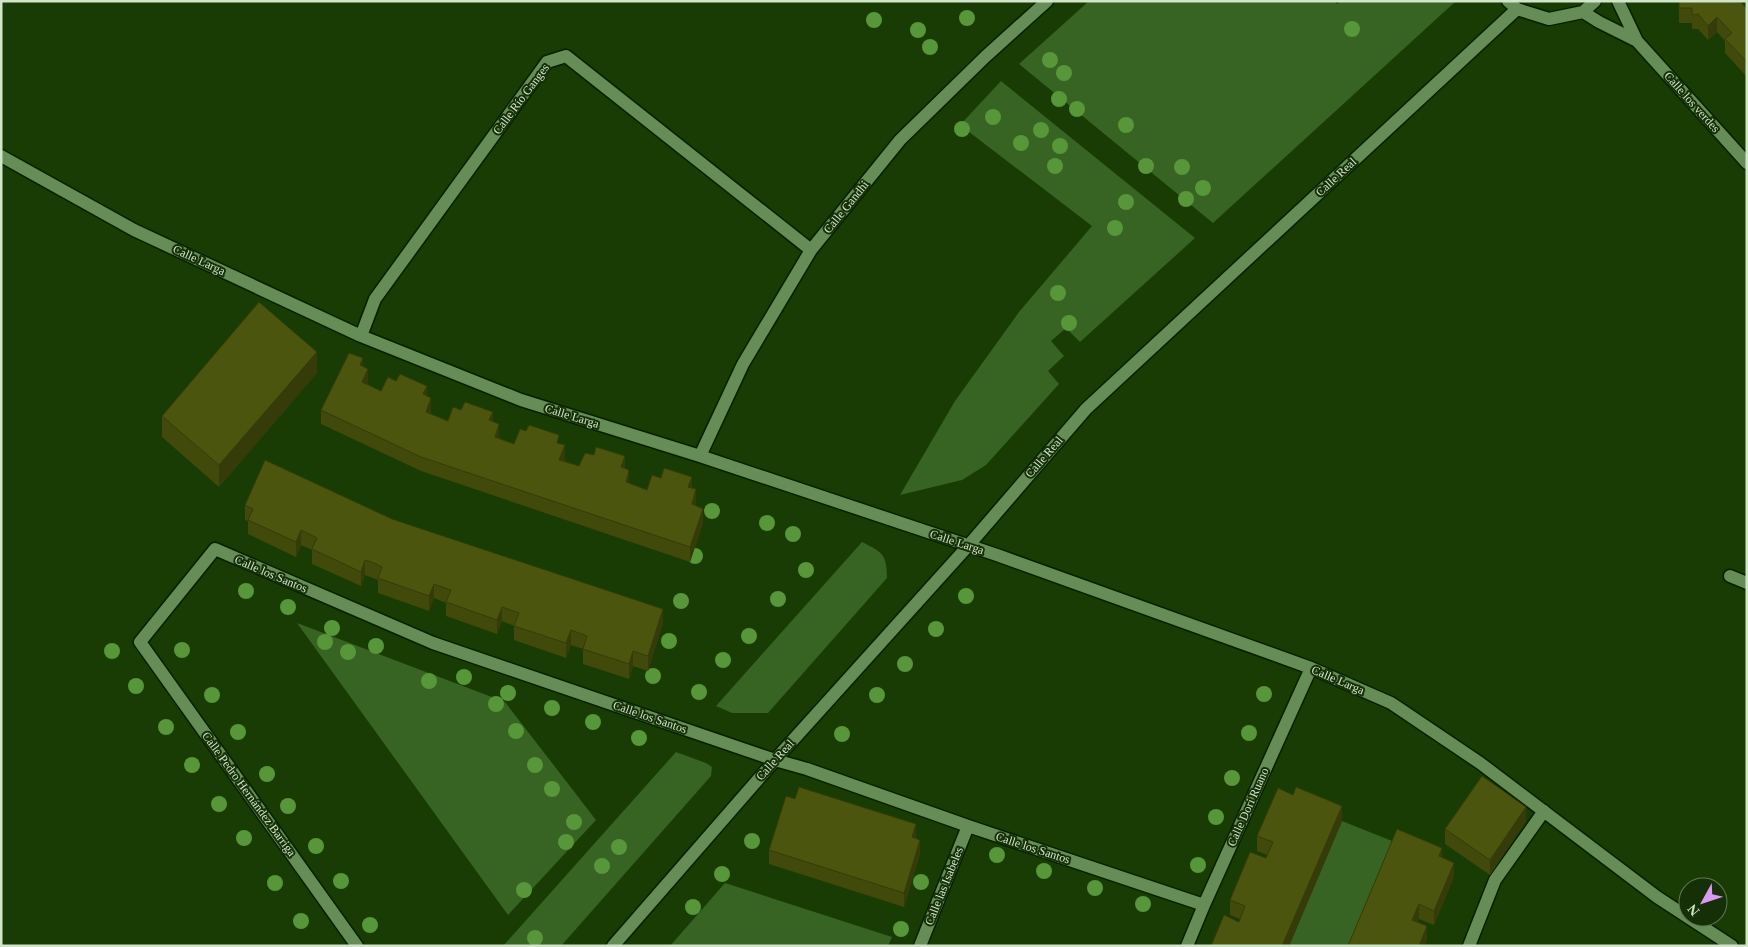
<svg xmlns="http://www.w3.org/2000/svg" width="1748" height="947" font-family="'Times New Roman',serif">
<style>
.green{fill:#376323}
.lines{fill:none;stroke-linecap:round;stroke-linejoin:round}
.minor-casing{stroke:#062100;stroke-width:15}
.tertiary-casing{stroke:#062100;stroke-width:15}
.minor{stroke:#668d56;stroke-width:12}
.tertiary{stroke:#668d56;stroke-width:12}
.tree{fill:#579739}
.wall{fill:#41490b}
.shaded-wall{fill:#353c09}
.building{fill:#4c550d;stroke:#353c09}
.labels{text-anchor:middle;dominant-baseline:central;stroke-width:4;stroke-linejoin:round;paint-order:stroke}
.street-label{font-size:12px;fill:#d1e6c9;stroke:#153007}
</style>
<rect width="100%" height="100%" fill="#183c04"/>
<path class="green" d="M1089,1H1334L1337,4L1341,1H1456L1213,223L1019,64Z
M1001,81L1195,238L1080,342L1066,328L1051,341L1064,356L1048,371L1059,384L986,465L962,480L900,495L955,401L1019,312L1092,226L960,125Z
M862,542C882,552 887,554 887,578L768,713H732L716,706Z
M297,623L505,702L596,820L508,915Z
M676,752L706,763L712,767L711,776L561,946H503Z
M1342,821L1397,843L1354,946H1289Z
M725,883L892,937L888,946H670Z"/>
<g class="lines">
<g class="minor-casing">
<path id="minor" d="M1,156L134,230L361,336L521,400L700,456L997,555L1311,668L1391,703L1480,763L1657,897L1732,946
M361,336L375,299L547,62L566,56L811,250
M700,456L743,364L811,250L900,140L985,57L1047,1
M1730,576L1747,583
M357,946L140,642L215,549L433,643L775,760L807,769L968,826L1204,905
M613,946L775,760L968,546L1086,409L1517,9
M920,946L968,826
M1187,946L1204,905L1311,668
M1469,946L1495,880L1544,811"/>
</g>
<g class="tertiary-casing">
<path id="tertiary" d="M1508,1L1517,9L1549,19L1583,12L1595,1
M1618,1L1637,41L1747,163
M1583,12L1599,22L1637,41"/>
</g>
<use href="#minor" class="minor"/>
<use href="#tertiary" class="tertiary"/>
</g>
<g class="tree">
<circle cx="967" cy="18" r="8"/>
<circle cx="874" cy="20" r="8"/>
<circle cx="1352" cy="29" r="8"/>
<circle cx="918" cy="30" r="8"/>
<circle cx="930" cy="47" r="8"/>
<circle cx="1050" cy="60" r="8"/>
<circle cx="1064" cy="73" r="8"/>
<circle cx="1059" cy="99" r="8"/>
<circle cx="1077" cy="109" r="8"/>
<circle cx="993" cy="117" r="8"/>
<circle cx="1126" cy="125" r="8"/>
<circle cx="962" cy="129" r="8"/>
<circle cx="1041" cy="130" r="8"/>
<circle cx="1021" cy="143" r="8"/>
<circle cx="1060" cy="146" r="8"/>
<circle cx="1055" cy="166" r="8"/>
<circle cx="1146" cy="166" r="8"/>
<circle cx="1182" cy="167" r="8"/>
<circle cx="1203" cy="188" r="8"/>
<circle cx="1186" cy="199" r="8"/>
<circle cx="1126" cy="202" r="8"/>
<circle cx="1115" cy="228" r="8"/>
<circle cx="1058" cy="293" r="8"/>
<circle cx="1069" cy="323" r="8"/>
<circle cx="712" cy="511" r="8"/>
<circle cx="767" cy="523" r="8"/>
<circle cx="793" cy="534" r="8"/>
<circle cx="695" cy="556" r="8"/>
<circle cx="806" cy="570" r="8"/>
<circle cx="246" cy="591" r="8"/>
<circle cx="966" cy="596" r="8"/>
<circle cx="778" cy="599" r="8"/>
<circle cx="681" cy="601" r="8"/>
<circle cx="288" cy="607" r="8"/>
<circle cx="332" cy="628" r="8"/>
<circle cx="936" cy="629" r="8"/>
<circle cx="749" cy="636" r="8"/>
<circle cx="669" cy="641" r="8"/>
<circle cx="325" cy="642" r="8"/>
<circle cx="376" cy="646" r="8"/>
<circle cx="182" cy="650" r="8"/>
<circle cx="112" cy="651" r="8"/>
<circle cx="348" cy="652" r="8"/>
<circle cx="723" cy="660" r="8"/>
<circle cx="905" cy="664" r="8"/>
<circle cx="653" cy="676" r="8"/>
<circle cx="464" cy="677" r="8"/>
<circle cx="429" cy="681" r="8"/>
<circle cx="136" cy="686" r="8"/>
<circle cx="699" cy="692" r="8"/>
<circle cx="508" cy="693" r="8"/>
<circle cx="1264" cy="694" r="8"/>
<circle cx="212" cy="695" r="8"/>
<circle cx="877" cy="695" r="8"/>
<circle cx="496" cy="704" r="8"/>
<circle cx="552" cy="708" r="8"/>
<circle cx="593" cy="722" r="8"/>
<circle cx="166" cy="727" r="8"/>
<circle cx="516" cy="731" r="8"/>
<circle cx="238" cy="732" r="8"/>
<circle cx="1249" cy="733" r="8"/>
<circle cx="842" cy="734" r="8"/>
<circle cx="639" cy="738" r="8"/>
<circle cx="192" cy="765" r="8"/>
<circle cx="535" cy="765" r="8"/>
<circle cx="267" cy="774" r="8"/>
<circle cx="1232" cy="778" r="8"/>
<circle cx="552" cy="789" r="8"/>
<circle cx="219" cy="804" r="8"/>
<circle cx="288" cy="806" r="8"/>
<circle cx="1216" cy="817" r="8"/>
<circle cx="574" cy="822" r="8"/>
<circle cx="244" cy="838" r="8"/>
<circle cx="752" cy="841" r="8"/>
<circle cx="566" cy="842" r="8"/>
<circle cx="316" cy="846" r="8"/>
<circle cx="619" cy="847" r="8"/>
<circle cx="997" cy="855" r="8"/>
<circle cx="1198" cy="865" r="8"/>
<circle cx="602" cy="866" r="8"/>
<circle cx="1044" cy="871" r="8"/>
<circle cx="722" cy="874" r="8"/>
<circle cx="341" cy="881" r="8"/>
<circle cx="921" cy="882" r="8"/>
<circle cx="275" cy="883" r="8"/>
<circle cx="1095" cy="888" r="8"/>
<circle cx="524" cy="890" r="8"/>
<circle cx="1143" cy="904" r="8"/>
<circle cx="693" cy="907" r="8"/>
<circle cx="301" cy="921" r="8"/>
<circle cx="370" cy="925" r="8"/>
<circle cx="901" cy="929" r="8"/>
<circle cx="535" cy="938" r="8"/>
</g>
<path class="wall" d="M1679,1L1733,2L1747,9V77L1725,53V41L1717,32L1708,40L1698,29H1692V23H1679Z
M363,367L367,384L381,391L427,396L431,413V414L448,421L493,422L499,438L514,444H559L565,460L564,461L579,466L625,468L629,483L647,490L692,488L696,504L695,505L703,523L690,562L421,471L321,424V410Z
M317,373L219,487L162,437V416Z
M245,505L392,519L663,623L648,671L633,666L629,679L583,664V649L571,645L566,658L514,640V626L502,621L497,634L446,616V603L434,598L429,611L378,593V580L365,575L361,586L312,564V550L301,545L296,557L248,534V521L245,520Z
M1342,821L1289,946H1211L1239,922L1240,919L1230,915V900L1266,858L1267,855L1257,851V836Z
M1526,821L1490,875L1445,844V829Z
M916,838L920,854L904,907L769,864V850Z
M1442,858L1454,877L1434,925L1419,919L1417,922L1427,941L1348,946Z"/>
<path class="shaded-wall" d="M1717,17V32L1708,40V26Z
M317,352V373L219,487V465Z
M363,358V373L360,365Z
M368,369V384L362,396V382Z
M427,386V401L423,394Z
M431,398V413L426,427V412Z
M493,412V427L489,420Z
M499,424V439L495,437Z
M565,445V460L559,474V460Z
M625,456V471L621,467Z
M629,470V484L626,482Z
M692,477V492L688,487Z
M696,489V504L692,519V504Z
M703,509V523L690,562V547Z
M301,530V545L296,557V542Z
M365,560V575L361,586V572Z
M434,584V598L429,611V596Z
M502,607V621L497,634V620Z
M663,609V623L648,671V656Z
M571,630V645L566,658V643Z
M633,651V666L629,679V664Z
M1342,806V821L1289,946H1282Z
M1526,807V821L1490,875V860Z
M916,824V839L912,837Z
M920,840V854L904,907V893Z
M1442,848V863L1439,856Z
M1454,863V877L1434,925V911Z
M1419,904V919L1412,935V920Z
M1427,926V941L1425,946H1419Z"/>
<path class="building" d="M1679,1H1732L1733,2H1741L1747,9V62L1725,39L1732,33L1717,17L1708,26L1698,14L1692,15V8H1679Z
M259,302L317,352L219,465L162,416Z
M349,353L363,358L360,365L368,369L362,382L381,391L388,377L396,381L400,374L427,386L423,394L431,398L426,412L448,421L453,407L461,410L465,402L493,412L489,420L499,424L495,437L514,444L520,429L526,431L529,425L559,435L557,443L565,445L559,460L579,466L585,453L594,455L596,447L625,456L621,467L629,470L626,482L647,490L652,475L661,478L664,468L692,477L688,487L696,489L692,504L703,509L690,547L421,457L321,410Z
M265,460L392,519L663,609L648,656L633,651L629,664L583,649L587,636L571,630L566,643L514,626L519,613L502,607L497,620L446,602L451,590L434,584L429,596L378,578L382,567L374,563L365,560L361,572L312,549L317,538L301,530L296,542L248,520L253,509L245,505Z
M1482,776L1526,807L1490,860L1445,829Z
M799,787L916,824L912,837L920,840L904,893L769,850L786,796L795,799Z
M1296,787L1342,806L1282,946H1211L1224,915L1239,922L1245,906L1230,900L1250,852L1266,858L1273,842L1257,836L1278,788L1293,795Z
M1397,829L1442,848L1439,856L1454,863L1434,911L1419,904L1412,920L1427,926L1419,946H1348Z"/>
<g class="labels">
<g class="street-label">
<text transform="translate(521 99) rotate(-53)">Calle Río Ganges</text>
<text transform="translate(1692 102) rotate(48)">Calle los verdes</text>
<text transform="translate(1336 177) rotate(-43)">Calle Real</text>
<text transform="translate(846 207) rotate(-51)">Calle Gandhi</text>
<text transform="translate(199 260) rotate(25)">Calle Larga</text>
<text transform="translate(572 416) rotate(17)">Calle Larga</text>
<text transform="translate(1044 457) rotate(-49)">Calle Real</text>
<text transform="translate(957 542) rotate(18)">Calle Larga</text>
<text transform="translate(271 574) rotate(23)">Calle los Santos</text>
<text transform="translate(1338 680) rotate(23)">Calle Larga</text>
<text transform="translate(650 717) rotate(19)">Calle los Santos</text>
<text transform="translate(775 760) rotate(-48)">Calle Real</text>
<text transform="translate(249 794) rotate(54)">Calle Pedro Hernández Barriga</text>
<text transform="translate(1248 807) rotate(-66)">Calle Dori Ruano</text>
<text transform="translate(1033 848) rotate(18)">Calle los Santos</text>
<text transform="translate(944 886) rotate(-68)">Calle las Isabeles</text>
</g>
</g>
<rect width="1748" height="947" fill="none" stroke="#d1e6c9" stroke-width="5"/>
<g transform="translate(1703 902) rotate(230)"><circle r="24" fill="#153007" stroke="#607955"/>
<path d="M0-4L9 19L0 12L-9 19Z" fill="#dc99f4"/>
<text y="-8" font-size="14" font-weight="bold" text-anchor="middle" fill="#d1e6c9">N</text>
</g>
</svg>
